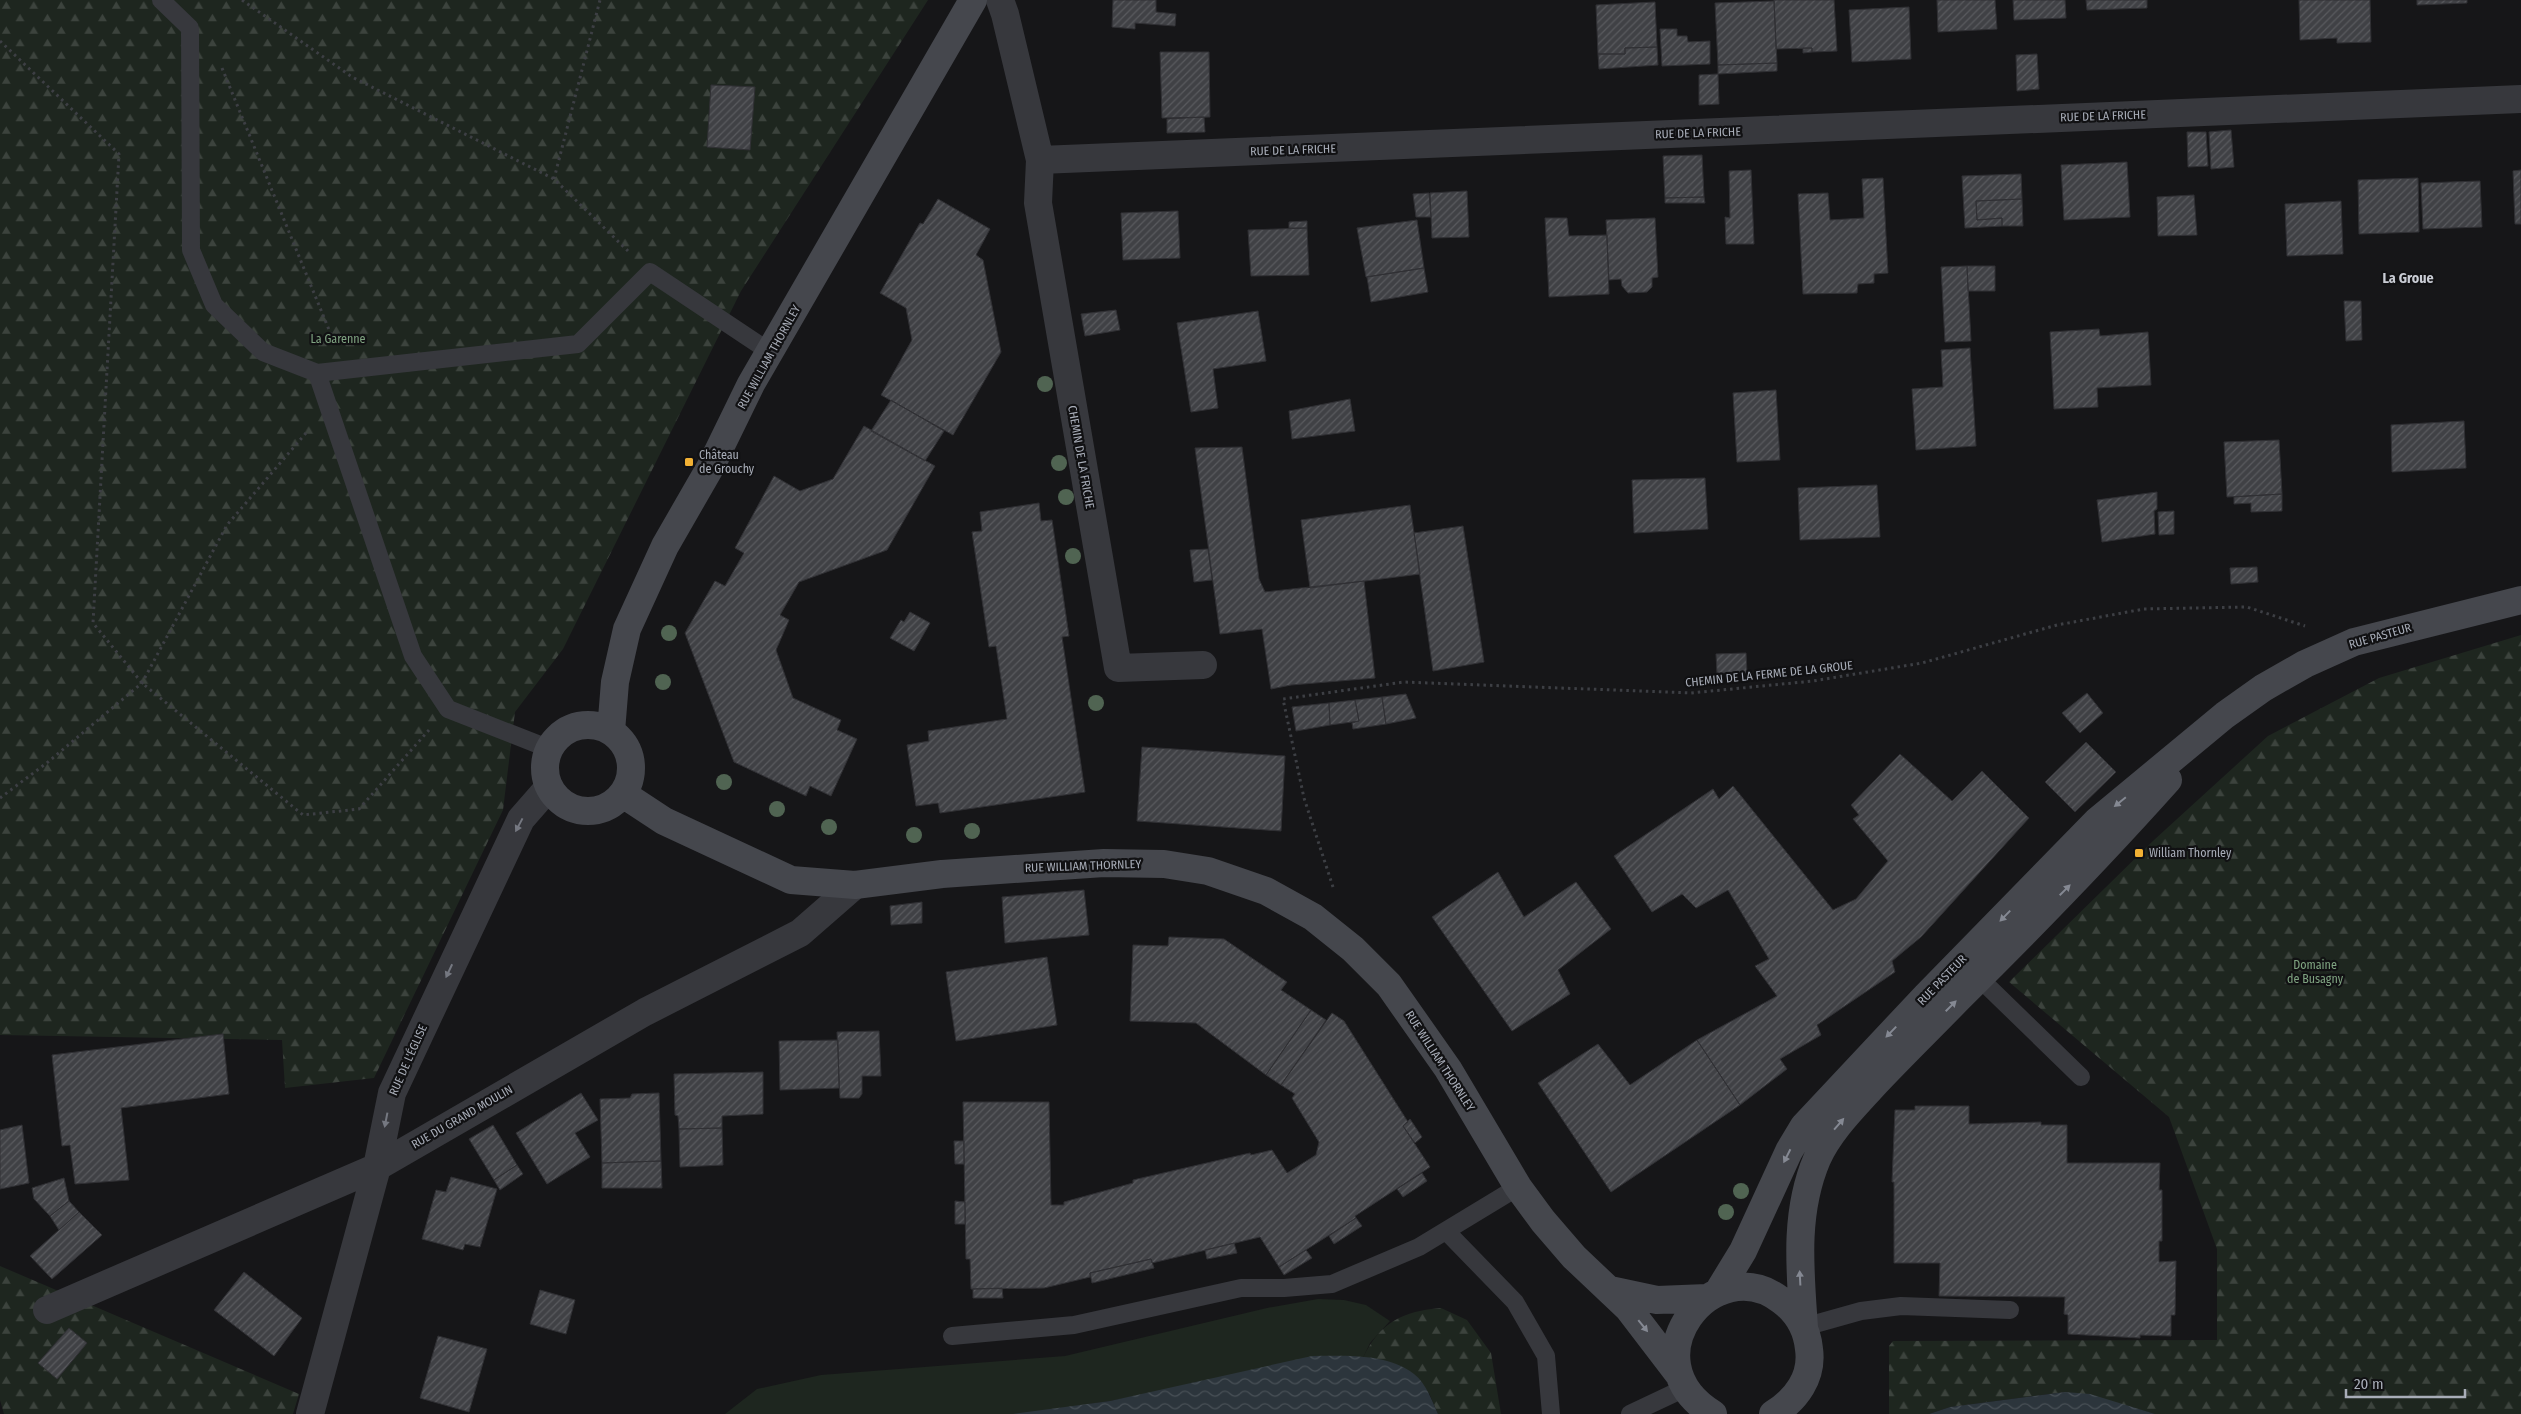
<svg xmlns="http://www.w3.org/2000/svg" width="2521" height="1414" font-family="'Fira Sans Condensed',sans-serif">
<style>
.green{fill:#1e261f}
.forest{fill:url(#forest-firs)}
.water{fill:url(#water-waves)}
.building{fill:url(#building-hatch);stroke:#303034}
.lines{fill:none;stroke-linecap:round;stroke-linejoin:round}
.path{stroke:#3d3f44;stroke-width:3;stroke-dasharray:2.5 4;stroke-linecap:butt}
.lane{stroke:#37383d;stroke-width:18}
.street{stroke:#37383d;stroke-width:28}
.secondary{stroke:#45474d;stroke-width:28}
.tree{fill:#506452}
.oneway{fill:#858993}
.oneway2{fill:#757881}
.poi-dot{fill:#f2b134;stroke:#111113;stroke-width:2}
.labels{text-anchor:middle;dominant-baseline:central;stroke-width:4.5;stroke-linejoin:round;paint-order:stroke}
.street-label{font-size:12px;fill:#a8adb8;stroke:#111113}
.park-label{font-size:12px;fill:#7fa381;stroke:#111113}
.poi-label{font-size:12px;fill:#a8adb8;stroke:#111113;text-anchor:start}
.neighbourhood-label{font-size:14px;font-weight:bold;fill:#c9ccd4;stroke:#111113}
</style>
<defs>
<pattern id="forest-firs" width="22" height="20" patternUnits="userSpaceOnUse" patternTransform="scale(1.25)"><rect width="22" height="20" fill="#1e261f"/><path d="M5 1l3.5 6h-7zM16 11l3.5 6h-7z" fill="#3c433d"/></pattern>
<pattern id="water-waves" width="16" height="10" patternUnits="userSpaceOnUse" patternTransform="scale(1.25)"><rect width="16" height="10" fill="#2c353c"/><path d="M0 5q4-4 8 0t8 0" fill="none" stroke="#485056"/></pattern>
<pattern id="building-hatch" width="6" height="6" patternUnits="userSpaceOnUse" patternTransform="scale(1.25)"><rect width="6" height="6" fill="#404145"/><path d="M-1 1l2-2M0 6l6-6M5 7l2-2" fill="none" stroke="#595a5e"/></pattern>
</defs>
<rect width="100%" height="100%" fill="#161618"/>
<path class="green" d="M1318,1299L1344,1300L1366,1305L1390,1321L1370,1343L1363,1358L1343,1356L1110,1401L1021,1414H725L757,1389L821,1375L1065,1356L1267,1308Z"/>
<path class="forest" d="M0,0H928L741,291L563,649L515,712L503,810L374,1078L285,1088L282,1040L0,1035Z
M2521,635V1414H2155L2090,1395L2065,1392L1950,1407L1929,1414H1889V1346L1893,1341L2217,1340V1249L2169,1117L2009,982L2154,840L2268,736L2379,678Z
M0,1266L299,1394L293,1414H4L0,1400Z
M1441,1308L1467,1320L1491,1353L1501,1414H1438L1429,1393L1381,1360L1363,1358C1380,1322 1403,1311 1441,1308Z"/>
<path class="water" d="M1312,1356C1345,1356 1387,1353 1414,1374C1426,1383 1432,1401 1438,1414H1013L1110,1401Z
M2065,1392L2090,1394L2155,1414H1929L1950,1407Z"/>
<path class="building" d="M1113,0H1156V12L1176,14L1175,26L1135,23V29L1112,27Z
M1834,0L1837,51L1812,52V48L1776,49L1774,0Z
M1937,0H1995L1997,29L1938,32Z
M2013,0H2065L2066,18L2014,20Z
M2086,0H2147V8L2087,10Z
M2299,0H2370L2371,42L2337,43V38L2300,40Z
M2417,0H2467V3L2417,5Z
M1774,1L1777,63L1718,65L1715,3Z
M1655,2L1657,47L1625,48V54H1598L1596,5Z
M1909,7L1911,59L1852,62L1849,10Z
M1660,29H1677V36H1687L1688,42L1710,41V64L1662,66Z
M1657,47L1658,65L1599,69L1598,54H1625V48Z
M1803,48H1812V52L1803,53Z
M1160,52H1209L1210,117L1162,118Z
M2037,54L2039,89L2017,91L2016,55Z
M1777,63V71L1718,74V65Z
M1718,74L1719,104L1699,105V75Z
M711,85L755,87L750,150L707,147Z
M1204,117L1205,132L1167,133V119Z
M2231,130L2234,167L2211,169L2209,132Z
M2187,132H2206L2208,166L2188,167Z
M1702,155L1704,197L1665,198L1663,156Z
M2127,162L2130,217L2064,220L2061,165Z
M1751,170L1754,244H1726L1725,217L1730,218L1729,171Z
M2521,170V224H2515L2513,171Z
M2021,174L2022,199L1976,201L1977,220L2002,218V226L1965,228L1962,176Z
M1883,178L1888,273L1874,274V283L1858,284L1857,293L1803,294L1798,194L1828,193L1830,220L1864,218L1862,179Z
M2418,178L2419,232L2359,234L2358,180Z
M2480,181L2482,227L2423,229L2421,183Z
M1467,191L1469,237L1432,238L1430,193Z
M1429,193L1431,217H1416L1413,194Z
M2194,195L2197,235L2158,236L2157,197Z
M1704,197L1705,203H1665V198Z
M938,199L990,229L976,255L983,260L1001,352L953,435L881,395L912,340L906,308L880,293L920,223L923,224Z
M2022,199L2023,226H2002V218L1977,220L1976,201Z
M2341,201L2343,254L2287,256L2285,204Z
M1178,211L1180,258L1123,260L1121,213Z
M1545,218H1567L1569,236L1607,235L1609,294L1549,297Z
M1655,218L1658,277L1652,278V287L1647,292L1628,293L1622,286L1621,279L1609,280L1606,220Z
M1417,220L1424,268L1366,277L1357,228Z
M1307,221V228H1289V222Z
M1307,228L1309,275L1251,276L1248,230Z
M1967,266L1971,341L1945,342L1941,267Z
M1967,266H1995V291H1968Z
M1424,268L1428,292L1371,302L1367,277Z
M2344,301H2361L2362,340L2346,341Z
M1116,310L1120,330L1085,336L1081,314Z
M1258,311L1266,361L1213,369L1218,408L1191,412L1177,323Z
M2099,329L2100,336L2148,332L2151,385L2097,388L2098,407L2054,409L2050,332Z
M1970,348L1976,446L1916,450L1912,389L1943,387L1941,350Z
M1776,390L1780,460L1737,462L1733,393Z
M1350,399L1355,431L1292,439L1289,411Z
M891,400L944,431L925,461L871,431Z
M2464,421L2466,468L2392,472L2391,425Z
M864,426L935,466L887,550L799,582L780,615L789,620L776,650L793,698L841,720L837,730L857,739L831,796L810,786L806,796L734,762L685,633L715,581L725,586L744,553L735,548L774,476L800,491L833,479Z
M2279,440L2282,494L2227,497L2224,442Z
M1242,447L1259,579L1265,592L1364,581L1375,678L1291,685L1271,689L1262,629L1220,634L1195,448Z
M1705,478L1708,529L1634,533L1632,480Z
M1877,485L1880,537L1800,540L1798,488Z
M2157,492V509L2154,511L2155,534L2102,542L2097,500Z
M2282,494V511L2251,512V503L2234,504V497Z
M1039,503L1041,521L1052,520L1069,636L1062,637L1085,792L940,813L938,803L916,806L907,745L929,741L928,731L1007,719L996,646L989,647L972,532L982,531L980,512Z
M1410,505L1420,574L1310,588L1301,520Z
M2174,511V534L2159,535L2158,512Z
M1463,526L1484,662L1433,671L1414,533Z
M1208,549L1212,580L1194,582L1190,550Z
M2257,567L2258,582L2231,584L2230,568Z
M910,612L930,623L914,651L890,638L901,620L904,622Z
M1746,653L1747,673H1717L1716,654Z
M2087,693L2103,713L2080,733L2062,713Z
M1406,694L1416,718L1386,724L1382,697Z
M1382,697L1386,724L1353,729L1352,723L1359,721L1355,700Z
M1355,700L1359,721L1330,725L1329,703Z
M1329,703L1330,725L1296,731L1292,707Z
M2086,742L2116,772L2075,812L2045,782Z
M1142,747L1285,756L1281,831L1137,821Z
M1900,754L1952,801L1982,771L2029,818L1921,937L1892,961L1895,972L1817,1025L1821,1035L1780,1059L1787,1069L1740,1105L1697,1040L1777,996L1755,966L1769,959L1728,890L1696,908L1682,894L1652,912L1614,856L1713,789L1719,799L1733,786L1833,910L1856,899L1888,861L1853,819L1859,815L1851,805Z
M1498,872L1524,917L1576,882L1611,929L1558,970L1570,994L1512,1031L1432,917Z
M1084,890L1089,935L1005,943L1002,897Z
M922,902V923L891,925L890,906Z
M1169,937L1224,939L1287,982L1281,990L1311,1010L1266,1075L1196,1023L1130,1021L1133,945L1168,946Z
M1047,957L1057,1025L956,1041L946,972Z
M1311,1010L1326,1020L1281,1085L1266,1075Z
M1332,1013L1344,1021L1408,1122L1403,1126L1430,1167L1355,1216L1356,1218L1279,1267L1260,1237L1152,1263L1151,1259L1090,1273V1277L1044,1288L971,1289L970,1259H966L963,1102H1049L1051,1205H1064V1202L1133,1183V1180L1250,1153L1251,1155L1272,1150L1287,1173L1316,1155L1319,1142L1292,1098L1295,1094L1281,1085Z
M879,1031L881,1076H862V1094L859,1098H840L837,1032Z
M223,1034L229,1094L121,1108L129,1180L75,1184L70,1145L62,1146L52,1055Z
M838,1040L839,1088L780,1090L779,1041Z
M1697,1040L1740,1105L1611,1192L1538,1083L1598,1044L1630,1085Z
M763,1072V1114L722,1116V1128L679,1129L678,1116L675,1115L674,1074Z
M581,1093L598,1120L575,1133L590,1157L547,1184L516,1133Z
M659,1093L661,1161L602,1163L600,1099L630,1098L632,1094Z
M1915,1106H1969V1124L2041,1122V1125H2067V1163H2160L2159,1190H2162V1241H2159V1262L2176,1261L2175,1315H2171V1336L2140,1335V1338L2068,1334V1315L2064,1314L2065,1297L1939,1296L1940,1263H1894V1182H1892L1895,1110H1915Z
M1410,1119L1422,1137L1415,1143L1403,1126Z
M22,1125L29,1183L0,1189V1130Z
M493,1125L517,1165L494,1180L469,1139Z
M722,1128L723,1165L680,1167L679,1129Z
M954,1141H964V1164H955Z
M661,1161L662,1188H602V1163Z
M517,1165L523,1174L500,1190L494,1180Z
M1422,1173L1427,1181L1403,1197L1397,1189Z
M451,1177L497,1189L480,1247L465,1244L463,1250L422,1239L436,1190L446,1192Z
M64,1178L69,1201L50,1216L34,1199L32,1188Z
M69,1201L79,1212L59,1230L50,1216Z
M955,1201L965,1202V1224H955Z
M79,1212L102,1235L52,1279L30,1256Z
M1356,1218L1362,1226L1334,1244L1329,1236Z
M1234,1243L1237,1253L1207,1259L1205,1250Z
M1306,1250L1312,1258L1284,1275L1279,1267Z
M1151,1259L1154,1268L1092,1283L1090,1273Z
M244,1272L302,1318L274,1356L214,1310Z
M1002,1288L1003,1298H973V1289Z
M540,1290L575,1300L566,1334L530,1324Z
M69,1328L87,1343L57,1379L38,1363Z
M438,1336L487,1349L469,1412L420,1398Z"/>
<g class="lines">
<path class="path" d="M242,0L352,77L554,179L628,251
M0,41L119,154L93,623L142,683L303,815L359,809L429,730
M222,68L334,342
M554,179L600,0
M0,798L48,762L142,683L227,525L306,433
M1333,887L1304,798L1283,699L1404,682L1691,693L1813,681L1922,663L2057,625L2144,609L2247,607L2305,626"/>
<path class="lane" d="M161,0L190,28L191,250L214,305L263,352L317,373L413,656L448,709L550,749
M317,373L578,344L650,272L770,352
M1972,971L2081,1077
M1446,1231L1515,1302L1546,1356L1551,1414
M1804,1327L1861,1311L1901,1306L2010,1310
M952,1336L1074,1325L1241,1288H1284L1332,1284L1419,1247L1518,1187
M1630,1414L1685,1388"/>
<path class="street" d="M1000,0L1005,14L1040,160L1038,203L1118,668L1203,665
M1040,160L2521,99
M47,1310L377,1167L645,1012L800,933L855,885
M310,1414L377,1167L392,1093L521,819L549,787"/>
<path class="secondary" d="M545 768a43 43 0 1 1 86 0a43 43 0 1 1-86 0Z
M611,731L615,682L627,629L665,546L711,466L751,384L973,0
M623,794L664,821L791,880L855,885L942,874L1104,863L1164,864L1208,871L1266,891L1313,917L1353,949L1389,985L1448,1069L1518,1187L1543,1221L1574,1257L1628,1308L1680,1376
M1610,1290L1657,1300L1707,1298
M1718,1292L1743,1251L1789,1151L1804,1126L1926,996L2097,821L2225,715L2263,688L2305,664L2354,642L2521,600
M1804,1327C1800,1270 1794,1213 1817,1159C1829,1132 1852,1109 1872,1087C1900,1057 1930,1028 1959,998C2031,927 2101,855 2168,780
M1713,1414C1625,1360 1714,1247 1782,1301C1798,1313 1807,1329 1809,1349C1813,1377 1796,1400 1773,1414"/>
</g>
<g class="tree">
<circle cx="1045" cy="384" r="8"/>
<circle cx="1059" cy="463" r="8"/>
<circle cx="1066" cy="497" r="8"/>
<circle cx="1073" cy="556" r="8"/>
<circle cx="669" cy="633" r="8"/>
<circle cx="663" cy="682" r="8"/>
<circle cx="1096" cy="703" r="8"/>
<circle cx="724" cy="782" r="8"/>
<circle cx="777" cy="809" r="8"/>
<circle cx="829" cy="827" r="8"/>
<circle cx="972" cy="831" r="8"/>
<circle cx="914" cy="835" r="8"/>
<circle cx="1741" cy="1191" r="8"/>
<circle cx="1726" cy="1212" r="8"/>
</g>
<defs><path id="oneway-solid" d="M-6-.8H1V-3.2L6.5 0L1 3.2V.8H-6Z" transform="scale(1.25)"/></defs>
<g class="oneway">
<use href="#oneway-solid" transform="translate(2120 802) rotate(141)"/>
<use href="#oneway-solid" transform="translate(2065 890) rotate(-45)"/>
<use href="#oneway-solid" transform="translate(2005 916) rotate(134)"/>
<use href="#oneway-solid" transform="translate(1951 1006) rotate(-45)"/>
<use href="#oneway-solid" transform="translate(1891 1032) rotate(134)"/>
<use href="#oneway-solid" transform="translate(1839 1124) rotate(-49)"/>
<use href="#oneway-solid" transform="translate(1787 1156) rotate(117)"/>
<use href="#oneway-solid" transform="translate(1800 1278) rotate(-93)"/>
<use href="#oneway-solid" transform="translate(1643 1326) rotate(51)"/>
</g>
<g class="oneway2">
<use href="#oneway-solid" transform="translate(519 825) rotate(118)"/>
<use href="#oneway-solid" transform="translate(449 971) rotate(115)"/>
<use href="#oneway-solid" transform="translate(386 1120) rotate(101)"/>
</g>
<g class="poi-dot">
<rect x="684" y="457" width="10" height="10" rx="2.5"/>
<rect x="2134" y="848" width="10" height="10" rx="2.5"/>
</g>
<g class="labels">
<g class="street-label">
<text transform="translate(2103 116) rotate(-2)">RUE DE LA FRICHE</text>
<text transform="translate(1698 133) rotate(-2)">RUE DE LA FRICHE</text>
<text transform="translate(1293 150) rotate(-2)">RUE DE LA FRICHE</text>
<text transform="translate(769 357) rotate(-61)">RUE WILLIAM THORNLEY</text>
<text transform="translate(1081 457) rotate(80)">CHEMIN DE LA FRICHE</text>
<text transform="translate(2380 636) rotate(-16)">RUE PASTEUR</text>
<text transform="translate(1769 674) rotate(-6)">CHEMIN DE LA FERME DE LA GROUE</text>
<text transform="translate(1083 866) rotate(-2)">RUE WILLIAM THORNLEY</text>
<text transform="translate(1942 980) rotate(-46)">RUE PASTEUR</text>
<text transform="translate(408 1060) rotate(-66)">RUE DE L'ÉGLISE</text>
<text transform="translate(1440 1061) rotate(57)">RUE WILLIAM THORNLEY</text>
<text transform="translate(462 1117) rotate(-30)">RUE DU GRAND MOULIN</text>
</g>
<g class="park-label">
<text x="338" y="339">La Garenne</text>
<text x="2315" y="965">Domaine<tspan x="2315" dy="14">de Busagny</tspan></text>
</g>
<g class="poi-label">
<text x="699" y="455">Château<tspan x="699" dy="14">de Grouchy</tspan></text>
<text x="2149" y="853">William Thornley</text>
</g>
<g class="neighbourhood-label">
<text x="2408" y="278">La Groue</text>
</g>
</g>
<path d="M2346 1389v8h119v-8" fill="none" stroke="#a8adb8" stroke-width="2.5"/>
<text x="2354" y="1389" font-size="15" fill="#a8adb8" stroke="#111113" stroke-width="4" paint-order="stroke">20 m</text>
</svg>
